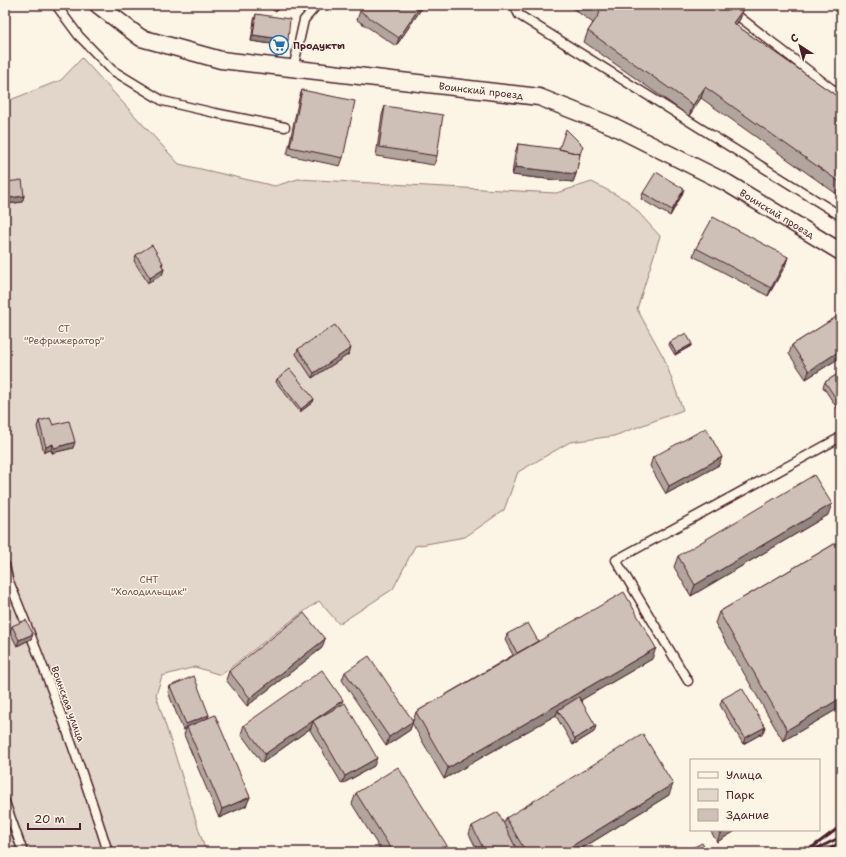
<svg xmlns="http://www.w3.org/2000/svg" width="846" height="857" font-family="'Shantell Sans',sans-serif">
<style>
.green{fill:#e2d5ca;stroke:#967a7a}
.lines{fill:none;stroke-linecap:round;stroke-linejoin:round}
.service-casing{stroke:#4a1f2b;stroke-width:11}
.minor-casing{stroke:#4a1f2b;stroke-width:19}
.service{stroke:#fcf5e5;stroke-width:8}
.minor{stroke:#fcf5e5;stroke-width:16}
.rail{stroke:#4a1f2b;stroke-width:3}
.wall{fill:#b2a59d;stroke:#4a1f2b}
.shaded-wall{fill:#918680;stroke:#4a1f2b}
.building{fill:#cfc0b7;stroke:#4a1f2b}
.labels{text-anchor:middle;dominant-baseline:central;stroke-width:3;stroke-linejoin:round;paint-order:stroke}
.poi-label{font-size:10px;font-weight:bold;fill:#4a1f2b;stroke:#fcf5e5;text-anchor:start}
.street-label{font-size:10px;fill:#4a1f2b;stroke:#fcf5e5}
.park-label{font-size:10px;fill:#704c53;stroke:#fcf5e5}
</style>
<rect width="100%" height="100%" fill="#fcf5e5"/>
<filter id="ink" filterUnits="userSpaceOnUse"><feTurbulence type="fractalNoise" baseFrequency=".025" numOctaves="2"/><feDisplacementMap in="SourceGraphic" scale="8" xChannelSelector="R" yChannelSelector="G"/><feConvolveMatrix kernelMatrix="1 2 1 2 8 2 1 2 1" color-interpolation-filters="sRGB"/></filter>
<g filter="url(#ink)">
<path class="green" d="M82,58L179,164L275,186L298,179L556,193L592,182L628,201L660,236L637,309L664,358L683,410L614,436L570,442L518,472L504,510L465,537L415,546L393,589L339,624L319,601L291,621L221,675L195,667L162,676L156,695L206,852H5V102L61,80Z"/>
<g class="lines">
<g class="service-casing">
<path id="service" d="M56,5L79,36L112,70L163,101L215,113L285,127
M514,5L519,15L841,216
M724,5L841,96
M293,69L304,20L317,5
M5,565L8,579C45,669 79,759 108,852
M688,681L616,560L841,437
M5,802L23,852"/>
</g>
<g class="minor-casing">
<g id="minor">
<path id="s1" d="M98,5L141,38L221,60L539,97L613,126L727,183L841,252"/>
</g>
</g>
<use href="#service" class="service"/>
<use href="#minor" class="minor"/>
<path class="rail" d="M814,850L841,837
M806,852L841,826
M826,852L839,843"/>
</g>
<path class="wall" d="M265,5H280L276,12Z
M424,5L396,46L357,20L360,11Z
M568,5H740L744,8L740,19L736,25L841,99V197L701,98L689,116L584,42L588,31L593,23Z
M256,14L288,40L285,46L251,41L254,20Z
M302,90L343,158L340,166L287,155L299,98Z
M385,106L437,156L434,165L376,156L382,115Z
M518,144L580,154L576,174L573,182L512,175L515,153Z
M7,182L24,196L22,202L7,204L5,188Z
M643,193L682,195L670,216L641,199Z
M696,248L788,257L785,266L768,296L693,256Z
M136,255L163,263L162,266L164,269L162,275L148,283L134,261Z
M841,314V357L806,379L789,354L792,345Z
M670,342L691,346L675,355L669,345Z
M298,349L349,354L312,378L296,354Z
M841,372V414L823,387L825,382Z
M277,379L314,399L313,402L300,412L276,382Z
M39,421L53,425L73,448L52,453L51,450L44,452L37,427Z
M653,457L719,465L666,494L650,466Z
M828,515L691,596L674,567L678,556Z
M841,540V707L783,741L715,623L719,612Z
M12,626L33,634L31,639L17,646L10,632Z
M507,634L538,641L652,659L581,700L594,732L573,745L556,716V715L444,779L412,723L410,730L386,746L342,680L345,672L413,721L416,712L513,655L505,640Z
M322,648L247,706L226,680L229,671Z
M170,686L209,715L208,718L250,797L246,806L219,818L184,735L186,729L183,730L168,692Z
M722,699L763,733L743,744L720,705Z
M341,705L374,766L342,784L310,730L311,728L262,763L241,734L244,725Z
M356,793L451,852H382L352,804Z
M669,795L576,852H478L469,834L472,826L504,823L506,818Z
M710,830H737L717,842Z"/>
<path class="shaded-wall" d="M278,5H280L276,12Z
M421,5H424L396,46L399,38Z
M744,8L740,19L729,34L733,23Z
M253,35L288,40L285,46L251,41Z
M705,87L701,98L689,116L693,105Z
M515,167L576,174L573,182L512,175Z
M684,189L682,195L670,216L672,210Z
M24,196L22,202L7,204L9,198Z
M788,257L785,266L768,296L771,288Z
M164,269L162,275L148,283L150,278Z
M692,344L691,346L675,355L676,353Z
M351,348L349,354L312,378L314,373Z
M841,350V357L806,379L809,371Z
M314,399L313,402L300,412L301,409Z
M75,442L73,448L52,453L54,448Z
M53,444L51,450L44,452L46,447Z
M722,457L719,465L666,494L669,486Z
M832,504L828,515L691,596L695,585Z
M33,634L31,639L17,646L19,640Z
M325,639L322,648L247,706L250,698Z
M656,648L652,659L559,713L558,710L556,715L444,779L448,768Z
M841,698V707L783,741L787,730Z
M343,700L340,708L313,721L311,728L262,763L265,754Z
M209,715L207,720L187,727L186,729L183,730L186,724Z
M413,721L410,730L386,746L389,737Z
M596,726L594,732L573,745L575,739Z
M765,727L763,733L743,744L745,738Z
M377,758L374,766L342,784L345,776Z
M673,784L669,795L576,852H562Z
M250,797L246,806L219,818L222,809Z
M726,830H737L717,842L720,834Z"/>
<path class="building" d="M364,5H421L399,38L360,11Z
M588,5H740L744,8L733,23L841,99V183L705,87L693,105L588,31L600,13Z
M256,14L290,19L288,40L253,35Z
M302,90L355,101L343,158L290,147Z
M385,106L443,115L437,156L379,147Z
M566,129L583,146L580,154L559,149Z
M518,144L559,149L580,154L576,174L515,167Z
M656,172L684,189L672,210L643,193Z
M22,180L24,196L9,198L7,182Z
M713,217L788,257L771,288L696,248Z
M152,245L163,263L161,264L164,269L150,278L136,255Z
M841,314V350L809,371L792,345Z
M335,325L351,348L314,373L298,349Z
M686,333L692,344L676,353L670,342Z
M290,369L314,399L301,409L277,379Z
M841,372V406L825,382Z
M50,418L53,425L69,421L75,442L54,448L53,444L46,447L39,421Z
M706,428L722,457L669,486L653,457Z
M814,475L832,504L695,585L678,556Z
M841,540V698L787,730L719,612Z
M624,592L656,648L448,768L416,712Z
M304,613L325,639L250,698L229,671Z
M26,620L33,634L19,640L12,626Z
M528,623L538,641L517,653L507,634Z
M369,656L413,721L389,737L345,672Z
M322,670L343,700L265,754L244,725Z
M194,676L209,715L186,724L170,686Z
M742,688L765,727L745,738L722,699Z
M579,697L596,726L575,739L558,710Z
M345,703L377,758L345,776L313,721Z
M215,715L250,797L222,809L187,727Z
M643,734L673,784L562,852H526L506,818Z
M398,767L451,852H393L356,793Z
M498,812L518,852H485L472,826Z
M718,830H726L720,834Z
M702,843L707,852H694L692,848Z"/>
</g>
<defs>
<g id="supermarket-ring" transform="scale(1)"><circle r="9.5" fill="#fcf5e5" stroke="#1f6fb2" stroke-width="1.5"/><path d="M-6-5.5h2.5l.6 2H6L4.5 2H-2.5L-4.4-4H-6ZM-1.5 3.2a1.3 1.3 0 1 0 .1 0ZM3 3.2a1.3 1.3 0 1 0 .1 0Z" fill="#1f6fb2"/></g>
</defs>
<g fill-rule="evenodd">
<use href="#supermarket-ring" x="279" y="45"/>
</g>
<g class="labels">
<g class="poi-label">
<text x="293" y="45">Продукты</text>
</g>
<g class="street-label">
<text stroke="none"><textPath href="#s1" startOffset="399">Воинский проезд</textPath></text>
<text stroke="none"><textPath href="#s1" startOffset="723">Воинский проезд</textPath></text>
<text transform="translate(68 704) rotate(70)">Воинская улица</text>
</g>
<g class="park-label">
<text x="64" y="328">СТ<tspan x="64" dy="12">"Рефрижератор"</tspan></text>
<text x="149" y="579">СНТ<tspan x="149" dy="12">"Холодильщик"</tspan></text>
</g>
</g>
<rect width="846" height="857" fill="none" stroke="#fcf5e5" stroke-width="20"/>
<rect x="10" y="10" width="826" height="837" fill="none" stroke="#4a1f2b" stroke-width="1.5" filter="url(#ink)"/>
<rect x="690" y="759" width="130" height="72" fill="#fcf5e5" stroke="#b59f9b"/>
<rect x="698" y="772" width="20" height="6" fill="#fcf5e5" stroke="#b59f9b"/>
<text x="726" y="779" font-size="12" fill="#4a1f2b">Улица</text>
<rect x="698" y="789" width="20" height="12" fill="#e2d5ca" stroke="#b59f9b"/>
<text x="726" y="799" font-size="12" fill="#4a1f2b">Парк</text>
<rect x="698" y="809" width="20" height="12" fill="#cfc0b7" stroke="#b59f9b"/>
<text x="726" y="819" font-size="12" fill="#4a1f2b">Здание</text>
<g transform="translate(800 46) rotate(324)" stroke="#fcf5e5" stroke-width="3" paint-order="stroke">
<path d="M0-3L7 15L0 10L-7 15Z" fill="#4a1f2b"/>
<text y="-6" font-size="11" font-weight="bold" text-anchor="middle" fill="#4a1f2b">С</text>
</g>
<path d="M28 823v6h52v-6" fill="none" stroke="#4a1f2b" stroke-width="2"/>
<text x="34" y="823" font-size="12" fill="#4a1f2b" stroke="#fcf5e5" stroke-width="3" paint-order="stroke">20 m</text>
</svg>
